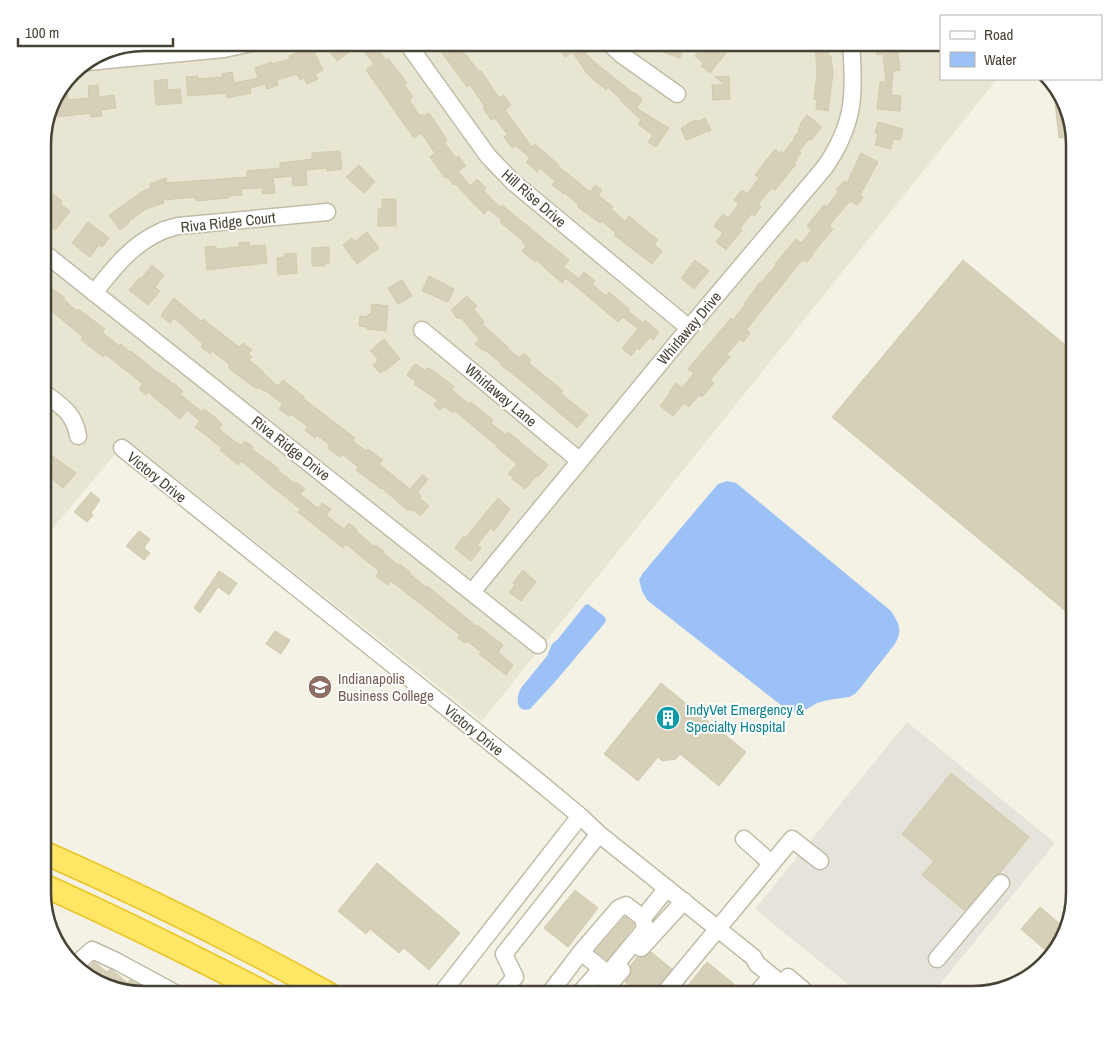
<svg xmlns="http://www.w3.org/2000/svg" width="1117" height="1037" font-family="'Archivo Narrow',sans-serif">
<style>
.residential{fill:#e8e5d2}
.industrial{fill:#e6e3da}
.water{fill:#9bc1f7}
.building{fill:#d7d0b9;stroke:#d2caac}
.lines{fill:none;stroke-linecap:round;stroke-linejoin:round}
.minor-casing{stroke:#c0bca7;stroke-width:19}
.highway-casing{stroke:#ebc528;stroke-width:25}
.minor{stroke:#fff;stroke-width:16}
.highway{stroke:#ffe665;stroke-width:22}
.labels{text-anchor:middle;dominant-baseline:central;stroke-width:4;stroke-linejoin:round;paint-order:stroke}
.street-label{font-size:15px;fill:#474334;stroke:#fff}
.education-label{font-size:15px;fill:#785e54;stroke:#fff;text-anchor:start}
.culture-label{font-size:15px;fill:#0d838f;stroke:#fff;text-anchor:start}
.rim{fill:none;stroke:#474334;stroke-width:2.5}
</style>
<rect width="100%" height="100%" fill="#f4f2e5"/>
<path class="residential" d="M145,43H941V79H997L482,721L127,440L43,540V138L53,99L77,68L106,50Z"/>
<path class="industrial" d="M907,722L1055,843L932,994H860L755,909Z"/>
<path class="water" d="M727,481L736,483L891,611C899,624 903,630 895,644L861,687L855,694L849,697L828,700L817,703L802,712L796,713L786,709L647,600L642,591L639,580L643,573L718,484Z
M588,604L605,617L606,620L604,624L554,683L530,709C515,713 516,697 521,688L547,656L552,644L558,639L585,605Z"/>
<path class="building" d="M323,43H373L386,60L388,58L407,83L404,85L413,97L409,100L420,116L422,114L423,116L429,113L447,140L444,142L456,158L458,156L466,166L458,171L470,186L477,179L486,188L483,190L500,207L502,205L569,260L564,267L579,279L584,272L595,281L592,284L606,296L609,292L629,309L628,311L643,323L645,320L659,332L653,340L650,337L639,350L637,348L631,356L622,348L638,329L623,317L618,322L566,278L562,283L536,260L535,262L522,251L526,246L522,242L523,241L500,222L502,220L488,209L484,214L455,184L454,185L447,177L445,178L430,157L435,153L421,133L414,138L366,70L374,64L359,45L337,61Z
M435,43H457L479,72L481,71L499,98L504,95L511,105L505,110L532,147L535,144L559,165L558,166L590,192L595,185L602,190L598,195L613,207L611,209L625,221L629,216L658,240L654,245L662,251L652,264L614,235L616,233L602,221L600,223L578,207L579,205L565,193L564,194L552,185L555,181L540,168L537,172L526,162L530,158L516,146L512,148L504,137L508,135L495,118L491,120L483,108L485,107L470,85L467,87Z
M562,43H584L581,45L587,52L585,53L606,72V71L633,93L634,92L642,99L641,100L642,101L636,108L669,128L656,147L648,142L653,135L638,124L641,120L620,100V99L608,87L606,90L584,71L585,70L572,52L565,57L557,46Z
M645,43H680L685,44L680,58L663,52V50L645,44Z
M815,43H828L829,56H831L833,73L828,111L816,109L817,99H814L817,73Z
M876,43H897L900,70L893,71L891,95L901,96L900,111L877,109L880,82H886L883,54L877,55Z
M705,44L713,50L716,46L726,53L710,73L701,66L703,63L695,56Z
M313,49L323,70L315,74L318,79L307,84L304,78L300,80L297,74L277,80L278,85L267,89L265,84L250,88L251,93L227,98L226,93L188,96L186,77L198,76V79L223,77L222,74L232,72L234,83L258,78L255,68L272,62V64L290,59L289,56L301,51L303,54Z
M729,76L730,99L713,100L712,85H725L715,77Z
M167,79L168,90L180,89L182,103L156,105L154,81Z
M98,85L99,97L114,95L116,108L101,110L102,116L91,117V113L57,117L55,96L61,89H67L68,100L89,98L88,86Z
M1053,85L1067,105L1074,136L1059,138Z
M807,115L822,127L811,140L809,139L799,151L801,153L796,159L797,160L794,163L796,164L775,190L772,188L758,204L761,207L754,216L752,213L740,228L742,230L726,250L716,242L723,233L714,226L723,214L728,218L739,204L734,200L742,190L747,194L759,178L755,175L775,149L780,153L781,151L783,153L795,138L794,137L799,131L798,129L801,125L800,124Z
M705,118L711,130L686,140L681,128L688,125L687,124L696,120L697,122Z
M878,122L903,129L900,140L893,139L891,149L875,145L878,134L875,133Z
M340,151L342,169L327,171V168L306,170L307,185L293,186L292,176L273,178L275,193L263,194L262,188L241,189L242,195L229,196V198L196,201L195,197L163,200L164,203L146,209L128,222L129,223L120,230L109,215L143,191L151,188L150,184L166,178L167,183L247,177V171L280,168V163L312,159V153Z
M861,153L878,162L860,195L863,198L857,205L851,201L849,203V202L829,226L833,229L812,254L813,255L807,262L802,260L746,330L750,333L743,342L740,339L727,354L730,357L710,380L714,383L702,397L699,395L689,407L684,403L673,416L660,406L670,393L669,392L676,383L682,388L694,373L688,369L731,318L733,320L745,305L744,304L753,292L759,283L760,284L776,265L775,264L796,239L801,243L812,230L807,226L824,205L827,207L838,192L836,190L844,181L847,183Z
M359,165L375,182L364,193L346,177Z
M53,194L62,201L60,204L70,211L55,230L45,221L51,213L43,207Z
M382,199H396V226H378V209H382Z
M88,222L109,238L102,247L99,245L90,257L72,243Z
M367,232L379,248L357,264L343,245L352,238L354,242Z
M249,242L250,246L265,245L267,263L207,270L205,247L216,246V249L239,247V243Z
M329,247V263L325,264V266H312V248Z
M296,253L297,273L278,275L277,258L284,257V254Z
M695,260L709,271L694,289L681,278Z
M963,260L1074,352V618L832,417Z
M152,265L164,275L155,287L160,291L148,305L129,290L139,278L141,279Z
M429,276L454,289L448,302L422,291Z
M402,280L412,296L398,304L388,288Z
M43,282L65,298L63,299L77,311L78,309L105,329L102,332L119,346L121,344L130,352L131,351L159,374L160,373L173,384L174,383L183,391L180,394L202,412L204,409L217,419V420L222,424L219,429L238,444V443L241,445L245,441L253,447L252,449L268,461V460L279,469L278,470L295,484L296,482L305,489L300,494L318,508L322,503L331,509L326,515L344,529L349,523L357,530L356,531L374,546L375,545L384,551L383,553L398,565L399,564L410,572L409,573L426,587L427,586L476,626L477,625L503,645L498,652L513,665L506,675L479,654L481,652L467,641L465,643L458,638L460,635L455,631L391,581L388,585L376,576L379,571L346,544L343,548L298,512L300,509L241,461L238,465L220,450L222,448L195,427L200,421L187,410L180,419L148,392L146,395L139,389L143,384L105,354L103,357L88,345L81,340L83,337L43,304Z
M467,296L477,306L474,309L484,322L482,324L508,347L507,348L519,358L524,353L531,360L529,363L563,391L560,393L588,415L577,428L523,382L501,365L502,364L485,350L484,351L475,344L479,339L460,317L458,319L451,310Z
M174,298L201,321L203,319L239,347L243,343L252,350L248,354L252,357L249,360L264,372L263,373L278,386L283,380L304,397L303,398L355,438L353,441L366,451L368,449L383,460L379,464L410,489L422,475L428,479L417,493L421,496L419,498L429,506L420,516L414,510L413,511L410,509L408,511L382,488L381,489L356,470L358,467L342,454L340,457L328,448L330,445L317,435L315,438L305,430L308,427L291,414L289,416L279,409L283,404L266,391L265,392L259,387L257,389L254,386V387L228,368L230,365L212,351L210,354L201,347L203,344L174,318L170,323L161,316L162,314Z
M372,304L388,306L386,331L367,329V327L359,326L360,316L368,317V314H371Z
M384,339L400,359L385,371L384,370L380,373L373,365L377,362L376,361L378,359L370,351Z
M416,364L425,371L427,368H429L447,381L454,387L452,390L469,404L471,402L493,420L491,423L506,435L508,432L548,465L538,477L537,475L525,489L512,478L513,477L508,474L517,464L496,447L497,446L455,411L453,413L444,406L440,410L434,405L438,400L414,384L416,382L407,375L414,365L415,366Z
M43,449L76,473L63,488L43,471Z
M91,492L100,500L91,513L93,515L87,522L74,512Z
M498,498L510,509L494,531L491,528L477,545L481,548L471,561L455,548L463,537L465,538Z
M139,531L150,539L144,548L150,553L144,560L126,546Z
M523,570L536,582L521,601L509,592L515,585L513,583Z
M219,571L237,583L229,595L218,587L200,613L194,608Z
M275,631L290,640L281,654L266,644Z
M661,683L746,752L719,786L680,754L676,759L662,761L658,757L638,781L604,754Z
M951,773L1029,837L1000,873L993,877L965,911L922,875L934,861L902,834Z
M377,863L460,933L429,970L404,948L399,953L370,929L366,934L338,911Z
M575,890L598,908L568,947L544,928Z
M1040,907L1067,930L1051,955L1021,929Z
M625,917L634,924V926L607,960L595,951Z
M651,952L672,969L652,994H640L625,982L632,972L631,965L637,957H644Z
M94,962L107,972L110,969L112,970L128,983L130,980L138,984L140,986L137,990L141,994L105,987L84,973Z
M707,962L734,984L725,994H681Z"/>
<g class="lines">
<g class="minor-casing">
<path id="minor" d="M407,43L488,156L513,182L689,328
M609,43L622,55L677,94
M87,62L224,49L252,43
M43,252L538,645
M94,293C113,269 131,245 160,232C165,229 172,228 178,226L327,212
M422,330L580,461
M43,392C61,406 74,412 78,436
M122,448L533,777L580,816L599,834L753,957L757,964L794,994
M472,592L689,328L825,167C855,123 855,94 851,43
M744,839L771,863
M643,918L626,905L619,908L581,952L608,974L645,929L643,918L667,888
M641,948L684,901
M937,959L1001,883
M76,967L83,958L92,950L116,961L177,994
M788,977L808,994
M441,994L580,816
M501,994L515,977L504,954L599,834
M549,994L581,952
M579,994L595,976L608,974
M601,994L622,970
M667,994V990L792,839L820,861
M756,994L772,976"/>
</g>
<g class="highway-casing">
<path id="highway" d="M43,852C140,895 236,942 329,994
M43,885C119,919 193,956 267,994"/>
</g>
<use href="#minor" class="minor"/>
<use href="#highway" class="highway"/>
</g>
<defs>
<g id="school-disc" transform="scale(1.25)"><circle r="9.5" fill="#8d6e63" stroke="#fff"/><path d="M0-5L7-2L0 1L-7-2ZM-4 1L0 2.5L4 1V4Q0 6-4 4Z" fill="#fff"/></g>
<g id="building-disc" transform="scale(1.25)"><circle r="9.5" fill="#0f9aa8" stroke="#fff"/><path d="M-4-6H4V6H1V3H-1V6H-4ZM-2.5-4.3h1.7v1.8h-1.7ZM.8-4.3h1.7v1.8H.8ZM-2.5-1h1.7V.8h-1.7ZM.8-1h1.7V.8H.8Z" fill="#fff"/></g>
</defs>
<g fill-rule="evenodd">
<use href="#school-disc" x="320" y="687"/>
<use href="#building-disc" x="668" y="718"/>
</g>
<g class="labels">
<g class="street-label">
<text transform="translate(534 198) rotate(41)">Hill Rise Drive</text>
<text transform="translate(228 222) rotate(-6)">Riva Ridge Court</text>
<text transform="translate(689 328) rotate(-50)">Whirlaway Drive</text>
<text transform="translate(501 395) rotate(40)">Whirlaway Lane</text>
<text transform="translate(291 448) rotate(38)">Riva Ridge Drive</text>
<text transform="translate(157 477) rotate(39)">Victory Drive</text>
<text transform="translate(474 730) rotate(39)">Victory Drive</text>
</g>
<g class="education-label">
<text x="338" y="678">Indianapolis<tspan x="338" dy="17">Business College</tspan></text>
</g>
<g class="culture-label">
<text x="686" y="709">IndyVet Emergency &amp;<tspan x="686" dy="17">Specialty Hospital</tspan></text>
</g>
</g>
<path d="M0 0H1117V1037H0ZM144 51H973A93 93 0 0 1 1066 144V893A93 93 0 0 1 973 986H144A93 93 0 0 1 51 893V144A93 93 0 0 1 144 51Z" fill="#fff" fill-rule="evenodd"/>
<path class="rim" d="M144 51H973A93 93 0 0 1 1066 144V893A93 93 0 0 1 973 986H144A93 93 0 0 1 51 893V144A93 93 0 0 1 144 51Z"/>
<rect x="940" y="15" width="162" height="65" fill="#ffffff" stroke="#b5b4ae"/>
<rect x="950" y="31" width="25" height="8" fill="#ffffff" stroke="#b5b4ae"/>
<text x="984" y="40" font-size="15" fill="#474334">Road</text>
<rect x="950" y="52" width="25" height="15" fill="#9bc1f7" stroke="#b5b4ae"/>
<text x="984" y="65" font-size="15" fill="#474334">Water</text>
<path d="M18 38v8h155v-8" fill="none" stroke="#474334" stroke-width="2.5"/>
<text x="25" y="38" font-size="15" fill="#474334" stroke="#ffffff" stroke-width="4" paint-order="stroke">100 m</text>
</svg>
